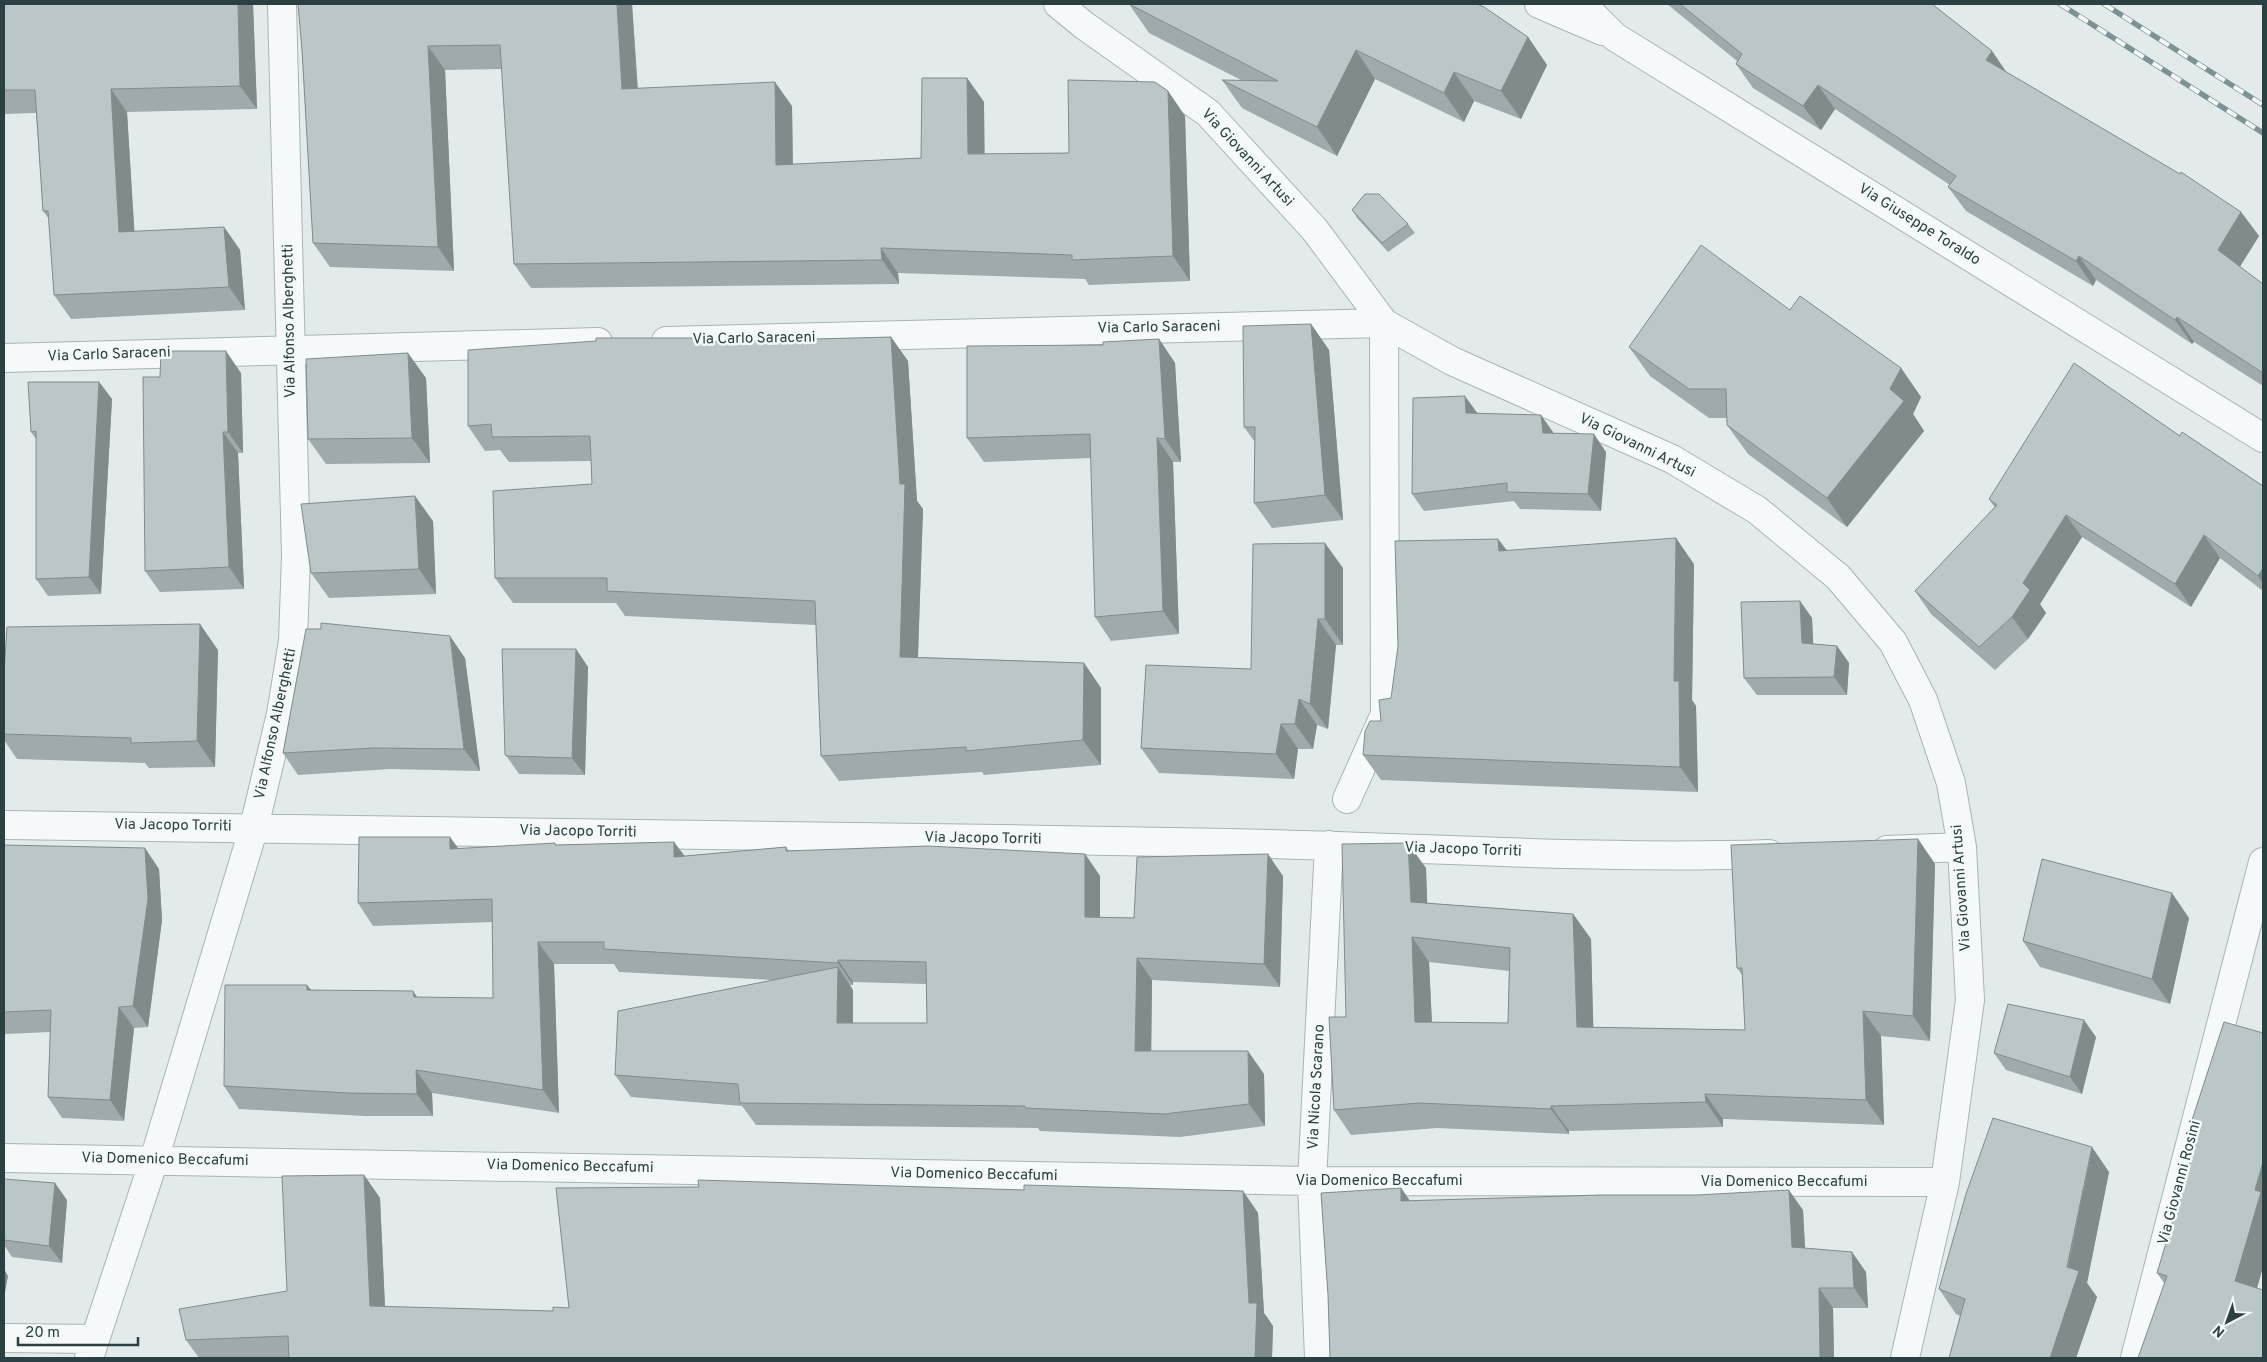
<svg xmlns="http://www.w3.org/2000/svg" width="2267" height="1362" font-family="Overpass,sans-serif">
<style>
.lines{fill:none;stroke-linecap:round;stroke-linejoin:round}
.minor-casing{stroke:#a8b4b5;stroke-width:30}
.minor{stroke:#f6f9f9;stroke-width:28}
.rail-casing{stroke:#7d9294;stroke-width:5.5}
.rail{stroke:#f3f8f8;stroke-width:4;stroke-dasharray:11;stroke-linecap:butt}
.wall{fill:#a0aaac;fill-rule:evenodd}
.shaded-wall{fill:#828b8c}
.building{fill:#bac6c8;stroke:#828b8c;fill-rule:evenodd}
.labels{text-anchor:middle;dominant-baseline:central;stroke-width:5;stroke-linejoin:round;paint-order:stroke}
.street-label{font-size:15px;fill:#2b4043;stroke:#f3f8f8}
</style>
<rect width="100%" height="100%" fill="#e3eaeb"/>
<g class="lines">
<g class="minor-casing">
<path id="minor" d="M1058,4L1085,26L1208,113L1315,230L1384,323L1452,361L1672,459L1757,510L1838,577L1893,642L1923,700L1951,783L1962,847L1970,1000L1945,1182L1905,1358
M1539,4L1602,31
M1582,4L1615,37L2263,438
M666,341L1384,323
M4,358L598,342
M1347,799L1385,714L1384,323
M4,825C412,828 820,836 1228,843C1409,846 1589,860 1769,854
M1887,850L1962,847
M4,1158L1312,1181L1945,1182
M4,1338L95,1339
M89,1358L154,1160L254,827L281,714L293,641L296,556L282,4
M1319,1358L1312,1181L1329,845
M2135,1358L2263,862"/>
</g>
<use href="#minor" class="minor"/>
<g class="rail-casing">
<path id="rail" d="M2060,4L2263,133
M2104,4L2263,105"/>
</g>
<use href="#rail" class="rail"/>
</g>
<path class="wall" d="M4,4H253L257,109L127,112L134,232L224,227L240,250L245,310L71,319L54,295L49,219L43,211L36,113L4,114Z
M298,4H632L638,88L792,106L793,164L921,158L967,78L984,102V154L1069,153L1168,91L1185,116L1190,281L1089,285L1085,279L898,273L899,284L531,288L514,264L502,69L445,70L454,271L330,267L313,243L302,50Z
M1129,4L1528,37L1547,65L1521,119L1474,101L1464,122L1375,79L1337,156L1242,108L1222,80H1241L1149,33Z
M1667,4H1932L1992,51L2006,72L2241,212L2259,236L2240,267L2263,284V386L2194,342L2192,344L2096,280L2093,286L1966,211L1948,187L1950,185L1835,109L1821,130L1753,88L1736,64L1737,61Z
M1352,210L1408,224L1415,233L1388,252L1358,219Z
M1790,310L1901,368L1921,397L1913,414L1924,431L1847,527L1748,454L1727,425V418H1709L1650,376L1629,347Z
M1311,324L1329,350L1343,520L1272,528L1254,503L1255,442L1244,427Z
M891,337L908,361L917,501L923,509L918,657L1084,663L1101,688V765L984,775L982,772L839,781L821,756L816,625L625,616L616,603H513L495,578L592,484L591,461L509,462L500,450L485,451L468,426L704,342Z
M1159,339L1175,363L1181,462H1173L1179,634L1111,641L1095,617L1091,458L984,462L967,438L1103,345Z
M241,373L243,453H238L244,589L160,592L145,571Z
M426,378L430,463L326,464L308,439Z
M99,382L112,399L101,594L48,596L36,579V439L31,432Z
M1478,414L1553,432V433L1606,452L1601,511L1520,509L1514,501L1424,511L1412,494Z
M2180,436L2263,486V591L2220,558L2191,607L2082,537L2040,604L2046,613L2028,639L1995,670L1931,614L1915,591L1995,508L1989,499Z
M433,521L436,594L329,598L311,573Z
M1498,539L1507,550L1694,564L1692,700L1696,706L1698,792L1381,780L1363,755L1381,721L1391,698Z
M1343,568V645H1336L1328,729L1317,725L1313,749H1298L1294,779L1159,773L1141,748L1251,669Z
M1800,601L1812,618L1813,644L1837,646L1849,663L1847,695H1757L1744,678Z
M576,649L588,667L585,775L519,774L505,754Z
M218,650L215,767L149,768L145,763L17,759L4,740V672Z
M465,658L480,771L390,769L298,775L283,753Z
M1918,839L1935,864L1930,1041L1881,1036L1884,1125L1723,1119V1127L1569,1131V1134L1437,1128L1351,1135L1334,1110L1346,1017L1426,868L1427,903L1573,914L1591,939L1593,1027L1745,1030L1742,975L1737,968ZM1429,962L1509,971L1508,1023H1432Z
M674,842L685,856L786,847L789,851L1085,854L1100,876V917L1134,918L1283,876L1280,987L1152,980L1151,1051L1264,1074L1265,1126L1180,1137L1040,1131L1038,1128L756,1125L742,1106L631,1097L615,1075L773,980L619,972L614,964H554L559,1113L432,1093L433,1116H364L239,1109L224,1086L307,985L311,990L418,998H493V922L373,926L358,903L458,849L555,843L556,845ZM853,982L926,984L927,1023H853V990L850,985H853Z
M4,845L159,869L162,920L148,1027L134,1028L124,1121L62,1118L48,1097L50,1032L4,1034Z
M2189,918L2170,1004L2040,967L2023,941Z
M2263,1031V1267L2257,1288L2164,1283L2157,1273L2199,1134L2191,1123L2263,1033Z
M2096,1037L2082,1094L2006,1070L1994,1053Z
M2109,1172L2087,1283L2097,1297L2076,1358H1949L1960,1316L1956,1314L1939,1289Z
M364,1175L380,1198L385,1307L553,1311L569,1308L1024,1190L1243,1191L1258,1213L1264,1313L1273,1326L1272,1358H199L186,1340L287,1291Z
M4,1179L67,1200L62,1263L12,1257L4,1245Z
M1401,1188L1410,1201L1803,1210L1805,1249L1866,1272L1868,1308H1833L1834,1358H1330L1328,1295Z"/>
<path class="shaded-wall" d="M238,4H253L257,109L240,86Z
M617,4H632L639,113L622,89Z
M1528,37L1547,65L1521,119L1501,91Z
M428,46L445,70L454,271L438,247Z
M1356,50L1375,79L1337,156L1317,127Z
M1992,51L2009,76L1986,60Z
M1454,72L1474,101L1464,122L1444,93Z
M967,78L984,102L985,178L968,154Z
M775,82L792,106L793,189L776,165Z
M1818,85L1835,109L1821,130L1803,106Z
M111,89L127,112L136,256L119,232Z
M1168,91L1185,116L1190,281L1173,256Z
M2241,212L2259,236L2235,274L2218,250Z
M224,227L240,250L245,310L229,287Z
M881,248L898,273L899,284L882,260Z
M2079,256L2096,280L2093,286L2076,261Z
M2177,317L2194,342L2192,344L2175,320Z
M1311,324L1329,350L1343,520L1325,495Z
M891,337L908,361L917,501L923,509L917,682L900,657V484Z
M1159,339L1175,363L1181,462L1165,439Z
M226,351L241,373L243,453L228,432Z
M408,353L426,378L430,463L412,438Z
M1901,368L1921,397L1913,414L1924,431L1847,527L1827,498L1890,389Z
M99,382L112,399L101,594L89,577Z
M1465,396L1478,414L1466,413Z
M1541,415L1553,432L1555,450L1543,433Z
M223,432L238,453L244,589L229,567Z
M1594,434L1606,452L1601,511L1588,494Z
M1157,438L1173,462L1179,634L1163,611Z
M415,496L433,521L436,594L419,569Z
M2066,515L2082,537L2040,604L2046,613L2028,639L2012,617L2023,583Z
M2204,535L2220,558L2191,607L2175,584Z
M1676,538L1694,564L1692,700L1696,706L1698,792L1680,767L1674,681Z
M1498,539L1516,564L1499,551Z
M1325,543L1343,568V645L1325,619Z
M2263,568V584L2258,576Z
M1800,601L1812,618L1814,661L1802,643Z
M1318,619L1336,645L1328,729L1310,704Z
M200,624L218,650L215,767L197,741Z
M450,636L465,658L480,771L464,749Z
M1837,646L1849,663L1847,695L1834,677Z
M576,649L588,667L585,775L572,758Z
M1084,663L1101,688V765L1083,740Z
M1299,699L1317,725L1313,749L1295,724Z
M1281,724L1298,749L1294,779L1276,754Z
M450,837L466,859L450,849Z
M1918,839L1935,864L1930,1041L1913,1016Z
M674,842L690,864L674,857Z
M1408,843L1426,868L1428,926L1411,902Z
M145,848L159,869L162,920L148,1027L133,1006Z
M1085,854L1100,876V939L1085,917Z
M1268,854L1283,876L1280,987L1264,964Z
M2172,893L2189,918L2170,1004L2152,979Z
M1573,914L1591,939L1594,1052L1577,1027Z
M1412,937L1429,962L1433,1047L1415,1022Z
M538,942L554,964L559,1113L543,1090Z
M1137,958L1152,980L1151,1073L1135,1051Z
M838,960L853,982V985L838,963Z
M838,967L853,990V1045L837,1023Z
M307,985L322,1007L307,990Z
M413,991L429,1014L414,997Z
M119,1007L134,1028L124,1121L110,1100Z
M1863,1011L1881,1036L1884,1125L1866,1100Z
M2084,1020L2096,1037L2082,1094L2070,1077Z
M1248,1051L1264,1074L1265,1126L1249,1104Z
M416,1070L432,1093L433,1116L417,1094Z
M1705,1094L1723,1119V1127L1706,1102Z
M1551,1106L1569,1131V1134L1551,1109Z
M2092,1147L2109,1172L2087,1283L2097,1297L2076,1358H2050Z
M2263,1162V1267L2252,1306L2235,1281L2255,1190Z
M364,1175L380,1198L386,1329L370,1306Z
M55,1183L67,1200L62,1263L49,1246Z
M1401,1188L1415,1208L1401,1201Z
M1789,1190L1803,1210L1806,1267L1792,1247Z
M1243,1191L1258,1213L1264,1313L1273,1326L1272,1358H1255L1249,1303Z
M1852,1252L1866,1272L1868,1308L1854,1288Z
M4,1269L8,1276L4,1298Z
M1819,1288L1833,1308L1834,1358H1820Z"/>
<path class="building" d="M4,4H238L240,86L111,89L119,232L224,227L229,287L54,295L48,211H43L35,90H4Z
M298,4H617L622,89L775,82L776,165L921,158L922,78H967L968,154L1069,153L1068,80L1155,82L1168,91L1173,256L1072,260V255L881,248L882,260L514,264L500,45L428,46L438,247L313,243L302,50Z
M1129,4H1477L1484,7L1528,37L1501,91L1454,72L1444,93L1356,50L1317,127L1222,80L1278,81Z
M1680,4H1932L1992,51L1986,60L2180,174L2181,172L2241,212L2218,250L2263,284V373L2177,317L2175,320L2079,256L2076,261L1948,187L1956,176L1818,85L1803,106L1736,64L1742,54Z
M1365,194H1379L1408,224L1382,243L1352,210Z
M1701,245L1790,310L1800,296L1901,368L1890,389L1904,401L1827,498L1727,425L1726,389H1689L1629,347Z
M1311,324L1325,495L1254,503L1255,427H1244L1243,326Z
M891,337L900,484H905L900,657L1084,663L1083,740L966,751V747L821,756L815,601L607,591V578H495L493,491L592,484L590,436L492,437L491,424L468,426V350L596,341V338H701V342Z
M1159,339L1165,439L1157,438L1163,611L1095,617L1090,434L967,438V346L1103,345V342Z
M161,351H226L228,432H223L229,567L145,571L143,377H160Z
M408,353L412,438L308,439L306,359Z
M2074,363L2180,436L2182,432L2263,486V568L2258,576L2204,535L2175,584L2066,515L2023,583L2030,590L2012,617L1979,647L1915,591L1997,505L1989,499Z
M28,382H99L89,577L36,579V431L31,432Z
M1465,396L1466,413L1541,415L1543,433L1594,434L1588,494L1507,492V483L1412,494L1413,398Z
M415,496L419,569L311,573L301,504Z
M1676,538L1674,681H1679L1680,767L1363,755L1365,731L1370,721H1381L1379,700L1391,698L1398,646L1395,541L1498,539L1499,551Z
M1325,543V619H1318L1310,704L1299,699L1295,724H1281L1276,754L1141,748L1146,665L1251,669L1253,544Z
M1800,601L1802,643L1837,646L1834,677L1744,678L1741,602Z
M321,623L450,636L464,749L374,748L283,753L306,629H321Z
M200,624L197,741L131,743V738L4,734V672L7,627Z
M502,649H576L572,758L506,756L505,754Z
M359,837H450V849L555,843V845L674,842V857L786,847V851L928,846L1085,854V917L1134,918L1137,857L1268,854L1264,964L1137,958L1135,1051H1248L1249,1104L1164,1114L1025,1108V1106L740,1103L738,1084L615,1075L618,1011L838,967L837,1023H927L926,962L838,960V963L604,949V942H538L543,1090L416,1070L417,1094L348,1093L224,1086L225,985H307V990L413,991L414,997L493,998L492,899L358,903Z
M1918,839L1913,1016L1863,1011L1866,1100L1705,1094L1706,1102L1551,1106V1109L1419,1103L1334,1110L1329,1017H1346L1342,844L1408,843L1411,902L1573,914L1577,1027L1745,1030L1742,968H1737L1731,845ZM1412,937L1510,948L1508,1023L1415,1022Z
M4,845L145,848L148,899L133,1006L119,1007L110,1100L48,1097L51,1010L4,1012Z
M2042,859L2172,893L2152,979L2023,941Z
M2008,1004L2084,1020L2070,1077L1994,1053Z
M2224,1022L2263,1033V1031V1162L2255,1190L2261,1192L2235,1281L2263,1290V1358H2138L2167,1276L2157,1273L2201,1126L2191,1123Z
M1993,1118L2092,1147L2067,1267L2079,1271L2050,1358H1949L1965,1299L1939,1289L1966,1194Z
M364,1175L370,1306L553,1311V1307L569,1308L556,1188L699,1187L698,1180L1024,1190V1185L1243,1191L1249,1303H1257L1255,1358H289L288,1336L186,1340L179,1309L287,1291L282,1176Z
M4,1179L55,1183L49,1246L4,1240Z
M1401,1188V1201L1600,1195H1697L1789,1190L1792,1247L1852,1252L1854,1288H1819L1820,1358H1330L1328,1295L1321,1193Z"/>
<g class="labels">
<g class="street-label">
<text transform="translate(1247 158) rotate(47)">Via Giovanni Artusi</text>
<text transform="translate(1919 225) rotate(32)">Via Giuseppe Toraldo</text>
<text transform="translate(290 321) rotate(-91)">Via Alfonso Alberghetti</text>
<text transform="translate(1159 328) rotate(-1)">Via Carlo Saraceni</text>
<text transform="translate(754 339) rotate(-1)">Via Carlo Saraceni</text>
<text transform="translate(109 355) rotate(-2)">Via Carlo Saraceni</text>
<text transform="translate(1637 446) rotate(26)">Via Giovanni Artusi</text>
<text transform="translate(276 724) rotate(-78)">Via Alfonso Alberghetti</text>
<text transform="translate(173 826) rotate(1)">Via Jacopo Torriti</text>
<text transform="translate(578 832) rotate(1)">Via Jacopo Torriti</text>
<text transform="translate(983 839) rotate(1)">Via Jacopo Torriti</text>
<text transform="translate(1463 850) rotate(2)">Via Jacopo Torriti</text>
<text transform="translate(1962 888) rotate(-94)">Via Giovanni Artusi</text>
<text transform="translate(1317 1087) rotate(-87)">Via Nicola Scarano</text>
<text transform="translate(165 1160) rotate(1)">Via Domenico Beccafumi</text>
<text transform="translate(570 1167) rotate(1)">Via Domenico Beccafumi</text>
<text transform="translate(974 1175) rotate(1)">Via Domenico Beccafumi</text>
<text x="1379" y="1181">Via Domenico Beccafumi</text>
<text x="1784" y="1182">Via Domenico Beccafumi</text>
<text transform="translate(2180 1183) rotate(-75)">Via Giovanni Rosini</text>
</g>
</g>
<rect width="2267" height="1362" fill="none" stroke="#2b4043" stroke-width="10"/>
<g transform="translate(2227 1322) rotate(221)" stroke="#f3f8f8" stroke-width="4" paint-order="stroke">
<path d="M0-4L9 19L0 12L-9 19Z" fill="#2b4043"/>
<text y="-8" font-size="14" font-weight="bold" text-anchor="middle" fill="#2b4043">N</text>
</g>
<path d="M18 1337v8h120v-8" fill="none" stroke="#2b4043" stroke-width="2.5"/>
<text x="25" y="1337" font-size="15" fill="#2b4043" stroke="#f3f8f8" stroke-width="4" paint-order="stroke">20 m</text>
</svg>
